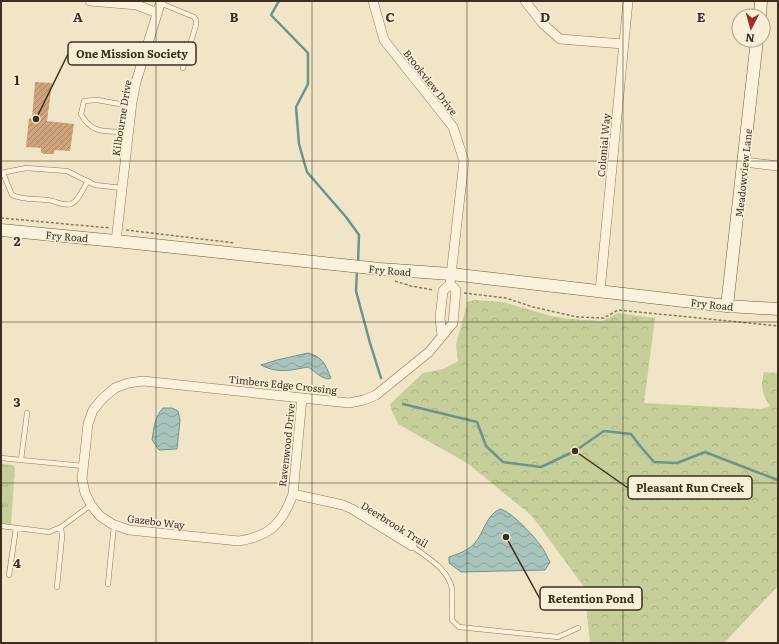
<svg xmlns="http://www.w3.org/2000/svg" width="779" height="644" font-family="Literata,serif">
<style>
.forest{fill:url(#forest-crowns)}
.park{fill:url(#park-tufts)}
.water{fill:url(#water-waves);stroke:#6e938c}
.lines{fill:none;stroke-linecap:round;stroke-linejoin:round}
.stream{stroke:#6e938c;stroke-width:2.5}
.building{fill:url(#building-hatch)}
.lane-casing{stroke:#8c785b;stroke-width:5.5}
.street-casing{stroke:#8c785b;stroke-width:10}
.secondary-casing{stroke:#6e593e;stroke-width:13}
.path{stroke:#8c785b;stroke-width:1.5;stroke-dasharray:3 2;stroke-linecap:butt}
.lane{stroke:#faf2da;stroke-width:4.5}
.street{stroke:#faf2da;stroke-width:9}
.secondary{stroke:#faf2da;stroke-width:12}
.grid{fill:none;stroke:#3c2f1f;stroke-width:1;stroke-opacity:0.55}
.labels{text-anchor:middle;dominant-baseline:central;stroke-width:3.5;stroke-linejoin:round;paint-order:stroke}
.street-label{font-size:10px;fill:#3c2f1f;stroke:#f7efd7}
.grid-label{font-size:13px;text-anchor:middle;font-weight:bold;fill:#3c2f1f;stroke:#f7efd7;stroke-width:3.5;stroke-linejoin:round;paint-order:stroke}
.leader{fill:none;stroke:#3c2f1f;stroke-width:1.5}
.callout-dot{fill:#3c2f1f;stroke:#f7efd7;stroke-width:1.5}
.callout{fill:#f7efd7;stroke:#3c2f1f;stroke-width:1.5}
.callout-label{font-size:11px;text-anchor:middle;font-weight:bold;fill:#3c2f1f}
</style>
<defs>
<pattern id="forest-crowns" width="20" height="18" patternUnits="userSpaceOnUse"><rect width="20" height="18" fill="#c6cf9a"/><path d="M2 6a3 3 0 1 1 6 0M12 15a3 3 0 1 1 6 0" fill="none" stroke="#abb284"/></pattern>
<pattern id="park-tufts" width="24" height="20" patternUnits="userSpaceOnUse"><rect width="24" height="20" fill="#c6cf9a"/><path d="M3 7l-1-3M5 7V3M7 7l1-3M15 17l-1-3M17 17v-4M19 17l1-3" fill="none" stroke="#abb284"/></pattern>
<pattern id="water-waves" width="16" height="10" patternUnits="userSpaceOnUse"><rect width="16" height="10" fill="#a8c4bd"/><path d="M0 5q4-4 8 0t8 0" fill="none" stroke="#8aa099"/></pattern>
<pattern id="building-hatch" width="6" height="6" patternUnits="userSpaceOnUse"><rect width="6" height="6" fill="#cfa37b"/><path d="M-1 1l2-2M0 6l6-6M5 7l2-2" fill="none" stroke="#a98564"/></pattern>
</defs>
<rect width="100%" height="100%" fill="#f0e6c7"/>
<path class="forest" d="M475,300L503,302L551,316L571,319L602,321L618,313L655,318L644,403L761,409L770,406C762,393 760,388 764,372L778,373V586L724,643H590L584,587L532,516L467,463L398,424L392,411L390,404L423,373L443,369L458,361L456,345L466,307L467,302Z"/>
<path class="park" d="M1,464L13,465L15,467L11,525L1,524Z"/>
<path class="water" d="M308,353C323,357 325,364 331,378L328,379C319,377 316,372 308,367C291,370 278,374 261,365L277,360Z
M163,408H172L178,411L180,420L177,449L159,450L152,440C154,428 154,418 163,408Z
M500,509C511,511 534,536 541,546C545,551 547,557 550,562L545,570L461,572L449,563V557C458,554 467,551 474,544C484,533 486,515 500,509Z"/>
<g class="lines">
<path class="stream" d="M279,1L271,15L308,53V84L296,107L299,144L307,172L346,217L359,235L358,263
M357,270L356,291L370,343L381,378
M403,404L477,422L486,446L503,462L541,467L575,451L604,431L631,434L641,447L654,462L677,463L705,452L754,471L778,480"/>
</g>
<path class="building" d="M35,82L52,83L47,121L74,124L70,151L54,150V154H43V153H41V148L26,147L29,118L32,119Z"/>
<g class="lines">
<g class="lane-casing">
<path id="lane" d="M160,3L194,17L196,20V25L183,68
M128,132C107,131 92,135 81,114L84,101L97,100L131,106
M1,173L26,168L67,171L95,185L122,188
M3,173L12,195C25,201 39,198 53,201C59,203 65,206 71,204C79,201 83,188 88,181
M1,458L83,466
M21,460L27,413
M1,526L49,532L61,527L91,505
M412,546C427,558 448,568 452,589C453,599 451,610 452,620L459,627L558,637L578,628
M9,575L16,528
M108,584L114,525
M57,587L62,537L61,527"/>
</g>
<g class="street-casing">
<path id="street" d="M90,1L137,5L157,13
M373,1L384,40L453,127L464,161L450,284L443,291L440,318L442,336
M525,1L543,24L560,39L623,44
M744,162L778,166
M116,241L132,102L136,82L161,1
M600,291L628,1
M302,398L293,494C282,524 270,536 239,541L129,530L112,524L100,516L91,505L85,493L82,479L88,424L93,410L103,398L115,388L128,383L143,381L349,403L364,400L376,395L429,352L453,323L456,290L450,284
M293,494L343,505L352,509L412,546"/>
</g>
<g class="secondary-casing">
<path id="secondary" d="M760,16L761,1
M1,230L116,241L380,269L451,274L727,306L778,309
M727,306L757,40"/>
</g>
<path class="path" d="M1,218L110,228
M126,230L235,243
M395,281L411,286L434,290
M464,293L506,298L533,307L577,317L604,318L618,310L778,326"/>
<use href="#lane" class="lane"/>
<use href="#street" class="street"/>
<use href="#secondary" class="secondary"/>
</g>
<path class="grid" d="M156,1V643M312,1V643M467,1V643M623,1V643M1,161H778M1,322H778M1,483H778"/>
<g class="labels">
<g class="street-label">
<text transform="translate(431 82) rotate(52)">Brookview Drive</text>
<text transform="translate(121 118) rotate(-81)">Kilbourne Drive</text>
<text transform="translate(603 145) rotate(-85)">Colonial Way</text>
<text transform="translate(743 173) rotate(-84)">Meadowview Lane</text>
<text transform="translate(67 236) rotate(5)">Fry Road</text>
<text transform="translate(390 270) rotate(5)">Fry Road</text>
<text transform="translate(712 304) rotate(6)">Fry Road</text>
<text transform="translate(283 384) rotate(6)">Timbers Edge Crossing</text>
<text transform="translate(286 445) rotate(-84)">Ravenwood Drive</text>
<text transform="translate(156 521) rotate(7)">Gazebo Way</text>
<text transform="translate(395 524) rotate(32)">Deerbrook Trail</text>
</g>
</g>
<g class="grid-label">
<text x="78" y="22">A</text>
<text x="234" y="22">B</text>
<text x="390" y="22">C</text>
<text x="545" y="22">D</text>
<text x="701" y="22">E</text>
<text x="17" y="85">1</text>
<text x="17" y="246">2</text>
<text x="17" y="407">3</text>
<text x="17" y="568">4</text>
</g>
<path class="leader" d="M36 119L68 54M575 451L628 488M506 537L540 599"/>
<g class="callout-dot">
<circle cx="36" cy="119" r="4"/>
<circle cx="575" cy="451" r="4"/>
<circle cx="506" cy="537" r="4"/>
</g>
<g class="callout">
<rect x="68" y="42" width="128" height="23" rx="4"/>
<rect x="628" y="476" width="124" height="23" rx="4"/>
<rect x="540" y="587" width="102" height="23" rx="4"/>
</g>
<g class="callout-label">
<text x="132" y="58">One Mission Society</text>
<text x="690" y="492">Pleasant Run Creek</text>
<text x="591" y="603">Retention Pond</text>
</g>
<rect width="779" height="644" fill="none" stroke="#3c2f1f" stroke-width="4"/>
<g transform="translate(751 28) rotate(186)"><circle r="19" fill="#f7efd7" stroke="#aca28d"/>
<path d="M0-3L7 15L0 10L-7 15Z" fill="#9e2f29"/>
<text y="-6" font-size="11" font-weight="bold" text-anchor="middle" fill="#3c2f1f">N</text>
</g>
</svg>
